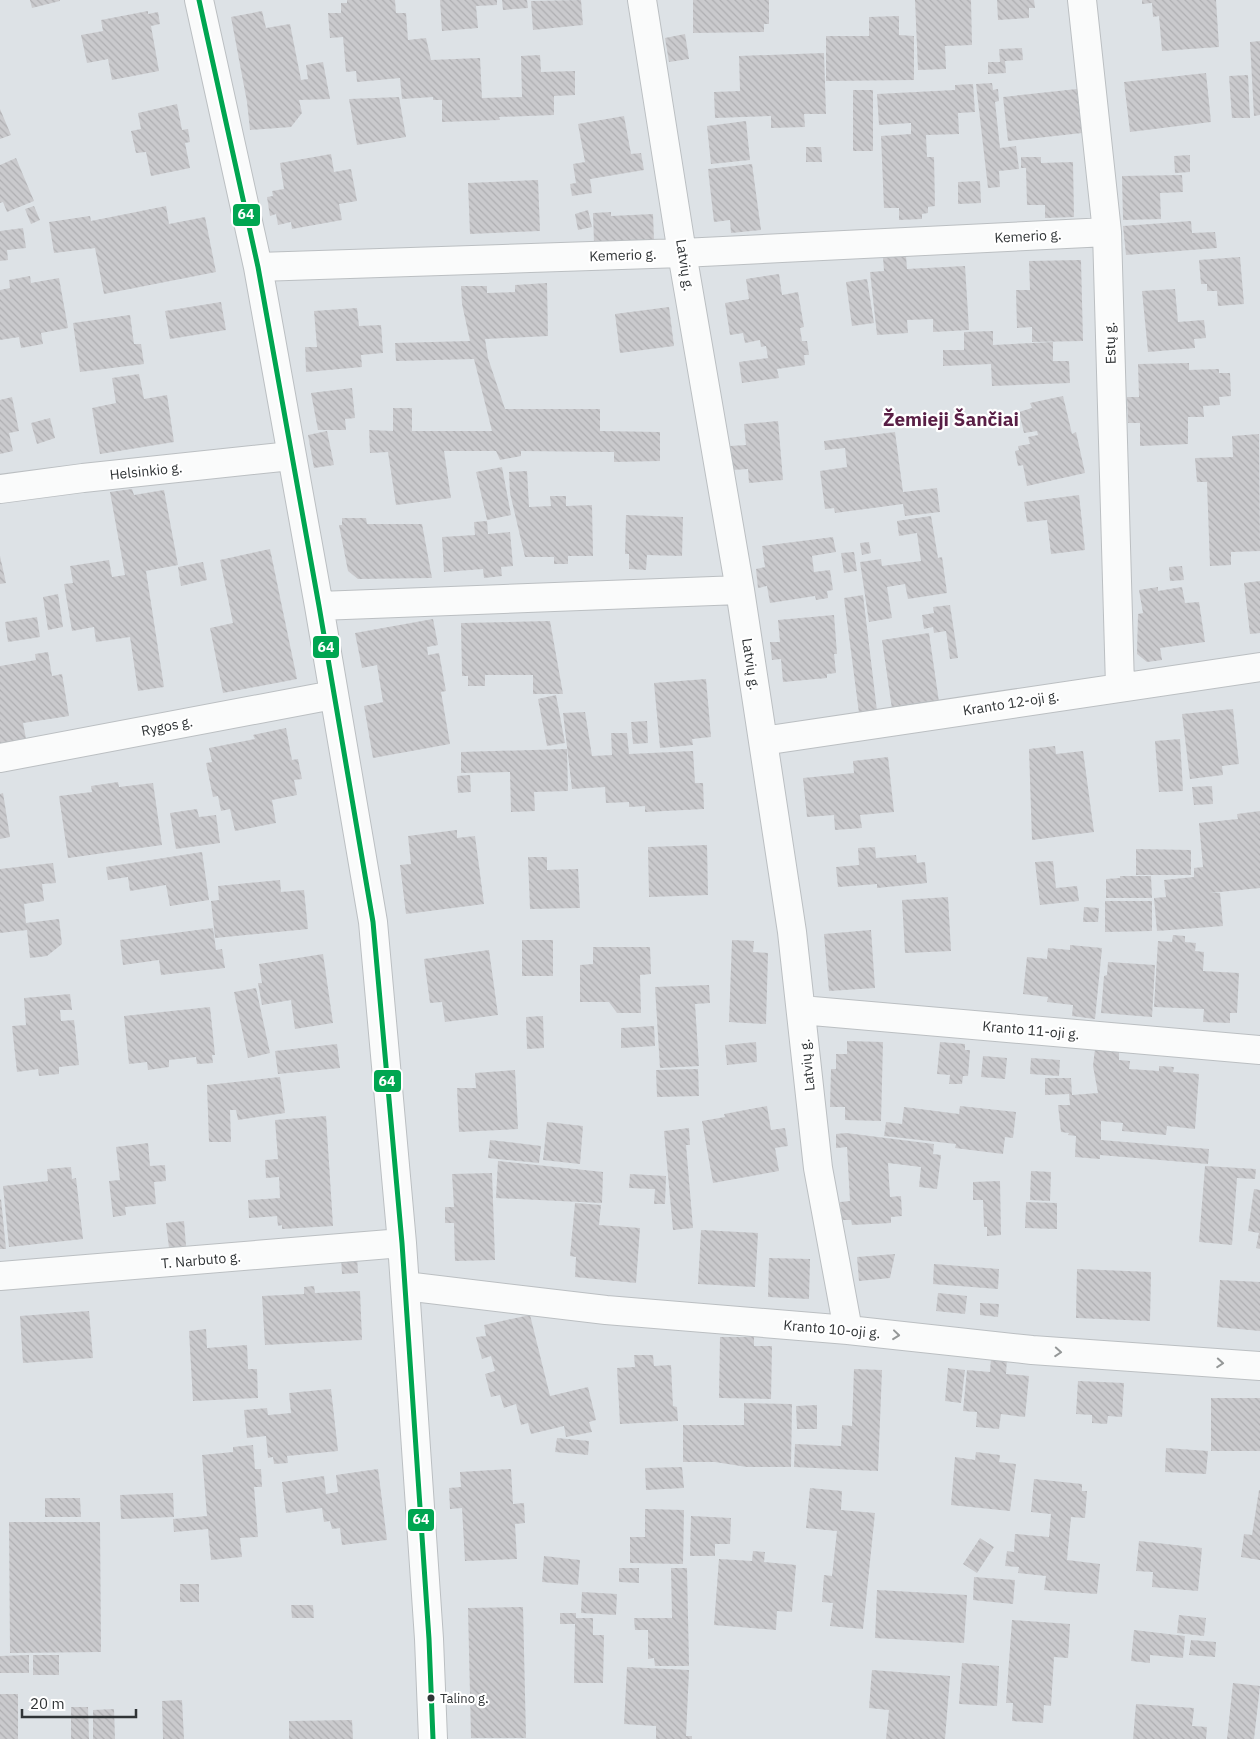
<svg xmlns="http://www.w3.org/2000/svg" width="1260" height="1739" font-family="'IBM Plex Sans',sans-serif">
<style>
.building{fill:url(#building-back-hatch)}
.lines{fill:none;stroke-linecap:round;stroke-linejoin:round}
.minor-casing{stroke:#bbbfc2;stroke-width:30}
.minor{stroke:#fafbfb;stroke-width:28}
.bus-1-casing{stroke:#fff;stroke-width:9}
.bus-1{stroke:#00a651;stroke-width:5}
.oneway{stroke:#959898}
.bus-dot{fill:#303436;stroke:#fff;stroke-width:2}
.labels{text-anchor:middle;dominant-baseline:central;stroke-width:4.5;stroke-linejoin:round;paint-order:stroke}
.bus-label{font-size:13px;fill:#303436;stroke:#fff;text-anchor:start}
.street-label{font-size:14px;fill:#303436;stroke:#fff}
.district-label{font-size:19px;font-weight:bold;fill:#591e45;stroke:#fff}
.line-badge{stroke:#fff;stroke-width:2}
.badge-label{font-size:14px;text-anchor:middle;font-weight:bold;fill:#fff}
</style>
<defs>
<pattern id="building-back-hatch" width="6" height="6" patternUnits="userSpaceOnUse" patternTransform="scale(1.25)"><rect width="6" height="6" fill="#cacacd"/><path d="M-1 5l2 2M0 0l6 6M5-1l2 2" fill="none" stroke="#aeaeb1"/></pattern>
</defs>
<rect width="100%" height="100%" fill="#dde2e6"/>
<path class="building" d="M30,0H60V1L32,8Z
M347,0H395L396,13H406L408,40L426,38L431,60L480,58L482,98L522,97L521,56L540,55L541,72L575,71V95L554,96V115L499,117L500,120L442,122V100H433V97L402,99L400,78L357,82L356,71L346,72L343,37L330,38L328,13H341V3H347Z
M440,0H497V5L476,6L478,28L442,31Z
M502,0H527L528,8L503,10Z
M581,0L583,25L533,30L531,1Z
M693,0H769V24H764V32L693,33Z
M915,0H971L972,45L945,46L946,69L918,70Z
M997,0H1034L1035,8H1029V18L998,20Z
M1142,0H1216L1219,47L1162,51L1159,16L1153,17L1152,3L1142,4Z
M148,11V14L158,12L160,24L151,26L159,71L112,80L108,59L87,63L81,35L103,31L101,20Z
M262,11L266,28L290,24L301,80L308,79L306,65L323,62L330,99L299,100L302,113L291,127L250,130L247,102L231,17Z
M899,16V35L914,36V80L826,81V36H869V17Z
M685,34L689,59L669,62L665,38Z
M1260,41V115L1254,116L1250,42Z
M1022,48L1023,60L1005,61L1006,73L988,74V62H1000L999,49Z
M824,53L826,114H804L805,127L771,128V116L715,118L714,92L740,91L739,56Z
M1206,73L1211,122L1130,132L1124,82Z
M1248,75L1250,118H1232L1229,76Z
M992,83L993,90L998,89L999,101L995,102L1000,148L1016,146L1019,169L999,171L1000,187L988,188L976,84Z
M973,84L975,112L958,113L959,134L926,135L927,157H934L935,206L928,207V213L922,214V219L899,220V208H884L881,136L911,134V123L879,125L877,94L955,90V85Z
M1077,89L1082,133L1008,141L1003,97Z
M853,90H873V151H853Z
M399,97L406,137L357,145L349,99Z
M177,104L182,130L188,129L190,142L185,143L190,168L151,176L146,152L136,153L131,131L141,129L138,113Z
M0,109L11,135L0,139Z
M624,116L631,154L641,153L644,170L590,179L592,193L572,196L570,184L576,183L573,164L585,162L578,124Z
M746,121L750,160L711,164L707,126Z
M806,147H821L822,162H806Z
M331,154L334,172L351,169L357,201L339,204L342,220L292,229L291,222L278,225L276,214L270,216L267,197L273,196L272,191L284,189L280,163Z
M1190,155V172L1175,173L1174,156Z
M1021,157H1041V163L1073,162L1074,217L1045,218V205H1027L1026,168H1021Z
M16,158L34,201L7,212L3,202L0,203V165Z
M752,164L761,230L731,233L730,220L714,222L708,169Z
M1182,175L1183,192L1160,193L1161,219L1123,220L1122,176Z
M538,180L540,231L470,234L468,183Z
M980,181L981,203L958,204V182Z
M34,206L40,220L31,224L25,209Z
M166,206L169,224L205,217L216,272L104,294L95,248L54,253L49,222L90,216L91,221Z
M588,210L592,227L578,230L575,214Z
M611,212V216L653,214L654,240L594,243L593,213Z
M1191,221L1192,233L1215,232L1217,248L1126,255L1123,226Z
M23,228L26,248L7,250L8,260L0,261V231Z
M906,256L907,269L965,266L969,330L933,332V319L907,320L908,333L877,335L870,272L884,271L883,257Z
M1240,257L1244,304L1218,306L1217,291H1207V284H1201L1199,260Z
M1081,260L1083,341L1032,342V327L1017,328L1016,290H1030L1029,261Z
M779,274L782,295L798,292L804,327L800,328L802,341H807L809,355H804L805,365L777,369L779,378L742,383L739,362L768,358L766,346L761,347L760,340L745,343L743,333L730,335L725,303L749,299L746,279Z
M30,276L31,283L59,278L68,328L41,333L43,344L21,348L19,337L0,340V290L10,288L9,280Z
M867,279L874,323L852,326L846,282Z
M547,283L548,336L485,339L488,358L505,409H600V431L660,432V461L614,462V452L521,451V456L500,460L496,451H444L451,498L396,505L388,452L370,453L369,430L393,431V408H412V431H492L474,359L396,361L395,343L470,341L462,304L461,286H487V293L515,292V285Z
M1175,289L1178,322L1204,320L1206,338L1194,339L1195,348L1148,352L1142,291Z
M221,302L226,330L170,339L165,311Z
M669,307L674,346L620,353L615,314Z
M357,308L359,326L381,325L383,353L361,355L362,367L306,372L305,347H317L314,311Z
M130,315L134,344H141L144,364L80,372L73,323Z
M993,331V345L1053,342V361H1069L1070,383L992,386L991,364L943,366V350H964V332Z
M1189,363V370L1219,369V373H1230L1231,396L1219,397L1220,405L1203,406L1204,417H1188V444L1140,446V423H1128L1127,397H1139L1138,364Z
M139,374L144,399L167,395L174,442L100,454L92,408L116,403L112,378Z
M352,388L355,418L345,419L346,430H318L311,393Z
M1063,396L1072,434L1076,432L1085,473L1027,486L1023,465L1018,466L1015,451L1019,450L1018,446L1030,444L1028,437L1038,435L1037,431L1024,433L1019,412L1032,408L1030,403Z
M12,397L19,431L9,433L13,451L0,454V400Z
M50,418L55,438L37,444L31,423Z
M778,421L783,480L749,483L748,469L732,470L730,446L746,445L744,424Z
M327,431L334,465L314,468L308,435Z
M895,432L903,492L937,488L940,512L905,516L903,504L835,513L834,508L825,509L820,471L847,467L845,448L825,450L824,441Z
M1259,434L1260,551L1231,552V565L1210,566L1207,482H1197L1195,458L1233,457L1232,436Z
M502,467L511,515L487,520L476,472Z
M527,471L529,507L551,506L550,496H566V506L592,505L593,556H568V564H554V557H525L510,493L509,472Z
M132,489L134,495L164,490L178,565L146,571L164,687L138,691L130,637L96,642L94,627L72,631L64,584L73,583L70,566L109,560L112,577L125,575L110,492Z
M1079,495L1085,550L1051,554L1047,520L1027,522L1024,502Z
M626,515L683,517L682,556L647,555L646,570L629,569V554H625Z
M931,516L938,558L942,557L947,593L908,599L905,584L887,587L892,618L869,622L860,562L881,559L882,566L921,561L917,533L899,536L897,521Z
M342,518H366L367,524H422L432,578L358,579L348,571L339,525H342Z
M487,521L488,534L510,532L513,566L501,567L502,576L484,578L483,569L444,572L442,537L475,535L474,522Z
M833,537L836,552L812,556L814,572L830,570L833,590L827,591L828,598L816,600L815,596L770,603L767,586L758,588L756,569L765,567L762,546Z
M869,542L871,553L862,555L860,543Z
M270,549L297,679L223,693L210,628L233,623L220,560Z
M854,552L857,571L844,573L841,553Z
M0,556L6,583L0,584Z
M203,562L207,580L181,586L178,567Z
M1182,566L1184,580L1170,581L1169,567Z
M1260,581V633L1250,634L1244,583Z
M1158,587V591L1182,587L1185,603L1199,602L1205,642L1160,648L1162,660L1147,662L1137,654L1138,614L1143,613L1139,590Z
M58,594L63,627L48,630L43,597Z
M863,595L877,711L859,713L844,598Z
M950,605L958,658L950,659L946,631L934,633L933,627L924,629L922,615L934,613L933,607Z
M834,615L837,654H834L836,673L827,674V678L783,682L781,659L772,660L770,642H780L778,620Z
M37,617L40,637L8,642L5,622Z
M433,619L438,645L427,647L428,655L439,653L446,691L441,692L450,744L373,758L364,706L383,702L377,665L362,668L355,633Z
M550,621L563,694H533V675H485V686H468V676H462L461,623Z
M929,633L939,702L892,709L882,640Z
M48,652L52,676L62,674L69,716L23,723L27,744L0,748V666L36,660L35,654Z
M706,679L711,737L692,739L693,745L660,748L654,683Z
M556,695L565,743L547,746L538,699Z
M1233,709L1239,764L1222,766L1223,775L1190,779L1182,714Z
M585,712L592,756L612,755L611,733H627L629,754L693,751L695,783H703L704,809L645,812V806L629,807V802L606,803L605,787L572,789L563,713Z
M647,721L648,743L633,744L631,722Z
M286,728L292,760L298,759L302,779L294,780L297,795L272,800L276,823L235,831L230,809L221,811L218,796L213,797L206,763L212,762L209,748L255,739L253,735Z
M1180,739L1183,791L1159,792L1155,741Z
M1055,746L1056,754L1083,751L1094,832L1032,840L1029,749Z
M567,749L568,791L534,792L535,811L511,812L510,772L461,773V752Z
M888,757L894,812L860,815L862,828L835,830L834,815L807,817L803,778L854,773L853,761Z
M470,775L471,792L458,793L457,776Z
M118,782L119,787L153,783L162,845L68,858L59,796L92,792L91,786Z
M1212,786L1213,804L1194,805L1192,787Z
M3,793L10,837L0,839V794Z
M197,809L199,817L216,815L220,843L176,849L170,813Z
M1260,811V888L1210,893H1220L1223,926L1157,931L1154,898L1166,897L1164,880L1194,877V868L1203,867L1199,823L1238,819L1237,814Z
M457,830V838L475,836L484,904L406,914L400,865L411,864L408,836Z
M707,845L708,895L649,897L648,847Z
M875,847L876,858L916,855L917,863L925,862L927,883L877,888V884L838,887L836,867L859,865L858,848Z
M1136,849L1191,850V875H1136Z
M202,852L209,900L170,906L166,885L130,891L128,877L108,880L106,867Z
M528,857H547V870L578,869L580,908L530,909Z
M1053,861L1056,888L1077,886L1079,901L1040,905L1035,862Z
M53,863L56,883L42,884L44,901L24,904L26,923L59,919L62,944L47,956L30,958L27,930L0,933V869Z
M1120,876H1151L1152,898H1106V879L1120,878Z
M280,880L281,892L304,890L308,929L215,938L211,901L219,900L218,886Z
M948,897L951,951L905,953L902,900Z
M1105,901H1152V931L1105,932Z
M1084,907L1099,908L1098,922H1083Z
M213,928L216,950L222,949L225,968L161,975L159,960L123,965L120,940Z
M871,930L875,988L829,991L824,934Z
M1173,935L1185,936V942L1196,943L1195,951L1204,952L1203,971L1239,973L1237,1013H1230V1023L1203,1022L1204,1009L1154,1007L1158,941L1172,942Z
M522,940H553V976H522Z
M732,940L754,941L753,952L768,953L766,1024L729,1022Z
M1070,945L1102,948L1095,1019L1072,1016L1073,1005L1047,1002L1048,997L1023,994L1027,957L1047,959L1048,948L1070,950Z
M593,947H650L651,974L640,975L641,1013H617L609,1002H580V965L593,964Z
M489,950L498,1015L445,1022L442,1002L430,1003L424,959Z
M323,954L333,1023L295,1029L291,1000L262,1005L258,983H262L259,964Z
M1108,962L1155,965L1152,1017L1101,1013L1104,976L1107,975Z
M709,985L710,1003L695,1004L699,1066L660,1068L655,987Z
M256,988L270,1053L248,1058L234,992Z
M70,994L72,1010H60L61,1021L74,1020L79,1065L59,1067V1074L39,1076L38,1069L17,1072L12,1026L26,1025L24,998Z
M210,1007L215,1055H212L213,1063L197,1064L196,1057L169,1060V1067L148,1070L147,1062L129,1064L124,1016Z
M543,1016L544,1048L527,1049L526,1017Z
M654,1026L655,1046L621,1048V1028Z
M847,1041L883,1042L881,1121L845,1120V1107H830L831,1069H836V1054H847Z
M756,1042L757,1062L727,1065L725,1045Z
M940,1042L965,1044V1050H970L968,1076H963L962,1084H949L950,1075L937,1074Z
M337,1044L340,1068L278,1074L275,1051Z
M1095,1049L1119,1051V1060L1130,1061L1129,1069L1159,1071V1066L1174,1067L1173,1072L1199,1074L1195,1129L1167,1126L1166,1135L1122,1131L1123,1123L1101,1121V1140L1209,1149L1208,1164L1100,1155V1159L1075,1157L1076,1136L1068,1135L1069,1133L1061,1132L1058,1105H1070L1069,1094L1045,1095V1078H1071L1072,1095L1098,1093L1093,1066Z
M983,1056L1007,1058L1005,1079L981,1077Z
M1031,1058L1060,1060L1059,1076L1030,1074Z
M698,1069L699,1096L657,1097L656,1070Z
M515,1070L518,1129L459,1132L457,1088H476L475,1073Z
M280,1077L285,1113L238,1120L236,1110H230L231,1142H209L207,1085Z
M767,1106L771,1130L785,1128L788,1146L775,1148L779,1171L713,1183L702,1121L725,1117L724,1114Z
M960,1106L1016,1112L1013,1138L1005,1137L1003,1154L955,1148L956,1144L884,1136L886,1122L902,1124L904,1107L959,1114Z
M326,1116L333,1226L282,1229V1225L278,1226L277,1216L249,1218L248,1200L280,1198L279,1177L266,1178L265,1160L278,1159L275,1120Z
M547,1122L583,1126L580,1164L543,1160Z
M689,1128L690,1145H686L693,1228L673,1230L664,1131Z
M846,1133L934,1144L933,1154L941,1155L937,1189L919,1187L921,1167L888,1163L890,1197L901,1196L902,1216L891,1217V1223L852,1225L851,1220H841L840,1202L850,1201L847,1147L836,1148V1134Z
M490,1140L541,1146L539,1163L488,1158Z
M148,1143L150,1166L165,1165L166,1181L154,1182L156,1204L125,1207L126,1215L113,1217L109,1181L120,1180L116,1147Z
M498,1161L603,1172L602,1203L496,1198Z
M1205,1166L1256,1169L1255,1179L1237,1178L1232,1245L1199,1242Z
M71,1167L72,1179L76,1178L83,1239L9,1247L3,1186L48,1181L47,1169Z
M1031,1171L1051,1172L1050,1201L1030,1200Z
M492,1173L495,1260L455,1261L454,1223H445V1207H454L452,1174Z
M630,1174L666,1176L665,1204H654L655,1189L629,1188Z
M1000,1181L1001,1235L987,1236V1227H984L983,1200H973V1182Z
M1254,1189L1260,1190V1249L1256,1248L1259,1233L1248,1231Z
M1,1199L6,1249H0V1200Z
M1026,1202L1057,1203V1229L1025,1228Z
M575,1203L601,1205L599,1225L640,1228L636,1283L575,1277L576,1257L570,1256Z
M184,1221L186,1246L169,1248L166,1223Z
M701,1230L758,1233L755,1287L698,1284Z
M895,1254L890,1278L859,1281L857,1257Z
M357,1256L358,1273L342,1274L341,1257Z
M769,1258L810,1259L809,1299L768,1297Z
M934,1264L999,1269L998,1289L933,1284Z
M1077,1269L1151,1272L1150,1321L1076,1318Z
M1220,1280L1260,1282V1331L1217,1327Z
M314,1286L315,1293L360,1291L362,1340L265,1345L262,1296L304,1294V1287Z
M938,1293L967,1296L965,1314L936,1311Z
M980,1303L999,1304L998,1317L980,1315Z
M89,1311L93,1358L23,1363L20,1316Z
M530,1315L550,1396L588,1387L596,1420L589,1422L592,1432L566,1437L564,1426L531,1434L528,1423L521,1425L516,1404L504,1408L500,1395L491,1397L485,1374L495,1371L491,1356L482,1359L476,1337L486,1336L484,1325Z
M206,1329L207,1348L247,1345L248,1369H257L258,1398L193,1401L189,1331Z
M720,1337H754V1346H772L771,1399L719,1398Z
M634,1355H653L654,1366L671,1365L673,1406L677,1407L678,1421L620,1424L617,1368L635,1367Z
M991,1358L1007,1359L1006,1374L1029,1376L1025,1417L1001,1414L999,1429L976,1427L977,1412L963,1411L967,1370L990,1372Z
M948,1368L965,1370L961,1403L945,1401Z
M854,1369L882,1370L878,1471L794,1467L795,1444L841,1446L842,1425L852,1426Z
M1078,1381L1124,1383L1122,1417L1108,1416L1107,1424L1092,1423V1415L1076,1414Z
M331,1389L338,1451L287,1456L288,1463L274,1464L273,1457L268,1458L266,1436L247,1438L244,1410L267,1408L268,1415L291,1413L289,1393Z
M1211,1398H1260V1451H1211Z
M744,1403L792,1404L791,1467H747L715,1462H683V1425H744Z
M817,1405V1429H797L796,1406Z
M557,1438L589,1441L588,1455L555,1452Z
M253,1445L255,1469H261L262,1487H254L258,1537L240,1538L242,1557L211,1560L208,1529L174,1532L173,1519L207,1516L202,1455L233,1452V1447Z
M1166,1448L1208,1451L1206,1474L1165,1472Z
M976,1452L1000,1455L999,1462L1016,1464L1010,1511L951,1505L955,1457L975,1460Z
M682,1467L684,1488L646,1490L645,1468Z
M378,1469L387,1540L342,1545L340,1528L332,1529L330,1521L324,1522L322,1508L286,1513L282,1482L324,1476L326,1494L338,1492L336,1475Z
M511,1469L513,1504L524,1503L525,1523L515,1524L517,1559L465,1561L462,1508L450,1509L449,1488L461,1487L460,1472Z
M1034,1479L1082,1484V1491H1087L1085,1518L1071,1517L1067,1560L1100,1564L1097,1594L1044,1590L1046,1576L1018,1573L1019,1567L1005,1566L1007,1551L1014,1552L1015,1534L1049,1537L1051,1514L1031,1512Z
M810,1488L842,1491L841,1510L875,1513L863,1629L830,1626L833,1603L822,1602L824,1575L832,1576L837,1531L806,1528Z
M1259,1490H1260V1560L1241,1557L1244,1534L1252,1535Z
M173,1493L174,1517L121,1519L120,1495Z
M45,1498H80L81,1517H45Z
M645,1509L684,1510L683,1564L630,1563V1537H645Z
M691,1516L731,1518L730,1544H715V1556H690Z
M9,1522H100L101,1652L10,1653Z
M980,1538L994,1547L977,1573L963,1564Z
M1139,1541L1202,1548L1198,1591L1152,1587L1153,1572L1136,1571Z
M753,1551L765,1552L764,1562L796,1565L792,1612L777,1611L776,1630L714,1625L719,1559L752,1561Z
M544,1556L580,1560L578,1585L542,1582Z
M619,1568H639V1583L619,1582Z
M671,1568H687L689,1666H655L654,1658L648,1659V1630H635L634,1618H672Z
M974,1577L1015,1580L1013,1604L973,1600Z
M180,1584H199V1602H180Z
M877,1590L967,1595L964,1643L875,1638Z
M582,1592L617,1594L616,1615L581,1613Z
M291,1605H313L314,1618H292Z
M523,1607L526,1738H471L468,1608Z
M560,1613H576V1618H593V1635H604L603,1683H574L575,1624H560Z
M1179,1615L1206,1618L1204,1636L1177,1633Z
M1012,1620L1070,1624L1068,1658L1054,1657L1051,1706L1044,1705L1043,1723L1012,1721L1013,1703H1006Z
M1134,1630L1185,1636L1183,1658L1150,1655V1663L1131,1661Z
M1191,1640L1216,1642L1215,1657L1189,1655Z
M29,1655V1673H0V1656Z
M33,1655H59V1675H33Z
M962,1663L999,1666L997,1706L959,1704Z
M627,1667L689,1670L686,1736H692V1739H656V1726L624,1724Z
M872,1670L950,1676L945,1739H886L889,1710L869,1708Z
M1233,1683L1260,1686L1254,1739H1227Z
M0,1694H18V1739H0Z
M182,1700L184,1739H163L162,1701Z
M1136,1704L1194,1708L1192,1726L1207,1727L1206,1739H1133Z
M71,1707H88L89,1739H71Z
M114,1709L115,1739H93V1710Z
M352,1720L353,1739H289V1721Z"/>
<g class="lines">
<g class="minor-casing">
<path id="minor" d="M199,0L258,267L319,606L373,922L402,1243L429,1639L433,1739
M642,0L682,253L740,590L792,932L818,1168L848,1330
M1082,0L1107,232L1120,686
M258,267L682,253L1107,232
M0,489L83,478L291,456
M319,606L740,590
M763,741L1260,667
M0,758L333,695
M801,1010L1260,1050
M0,1276L402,1243
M405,1286L606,1310L848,1330L1032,1350L1260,1366"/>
</g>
<use href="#minor" class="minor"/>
<g class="bus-1-casing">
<path id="bus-1" d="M199,0L258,267L319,606L373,922L402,1243L429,1639L433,1739"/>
</g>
<use href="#bus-1" class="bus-1"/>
</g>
<defs><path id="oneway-chevron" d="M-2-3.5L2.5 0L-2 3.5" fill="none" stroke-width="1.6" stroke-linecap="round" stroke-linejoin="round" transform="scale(1.25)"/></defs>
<g class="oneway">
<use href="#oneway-chevron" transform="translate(896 1335) rotate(6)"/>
<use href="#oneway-chevron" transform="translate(1058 1352) rotate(4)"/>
<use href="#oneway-chevron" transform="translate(1220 1363) rotate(4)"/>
</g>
<circle class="bus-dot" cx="431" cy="1698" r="4.5"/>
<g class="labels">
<g class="bus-label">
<text x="440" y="1698">Talino g.</text>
</g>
<g class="street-label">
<text transform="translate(1028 236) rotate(-3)">Kemerio g.</text>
<text transform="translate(623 255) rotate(-2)">Kemerio g.</text>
<text transform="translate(685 265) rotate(81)">Latvių g.</text>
<text transform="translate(1110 343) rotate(-92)">Estų g.</text>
<text transform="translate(146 471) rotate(-6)">Helsinkio g.</text>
<text transform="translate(751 664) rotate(81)">Latvių g.</text>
<text transform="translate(1011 703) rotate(-9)">Kranto 12-oji g.</text>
<text transform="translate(167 726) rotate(-11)">Rygos g.</text>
<text transform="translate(1031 1030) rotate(5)">Kranto 11-oji g.</text>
<text transform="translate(807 1065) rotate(-96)">Latvių g.</text>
<text transform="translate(201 1260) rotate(-5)">T. Narbuto g.</text>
<text transform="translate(832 1329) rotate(5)">Kranto 10-oji g.</text>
</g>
<g class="district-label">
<text x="951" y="419">Žemieji Šančiai</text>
</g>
</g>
<g class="line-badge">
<rect x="232" y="203" width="29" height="24" rx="5" fill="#00a651"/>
<rect x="312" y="635" width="28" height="24" rx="5" fill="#00a651"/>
<rect x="373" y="1069" width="29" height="24" rx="5" fill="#00a651"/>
<rect x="407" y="1508" width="28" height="24" rx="5" fill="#00a651"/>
</g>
<g class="badge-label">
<text x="246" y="219">64</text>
<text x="326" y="652">64</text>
<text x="387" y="1086">64</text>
<text x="421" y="1524">64</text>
</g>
<path d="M22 1709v8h114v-8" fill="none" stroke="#303436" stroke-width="2.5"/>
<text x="30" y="1709" font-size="15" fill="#303436" stroke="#ffffff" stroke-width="4" paint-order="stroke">20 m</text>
</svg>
